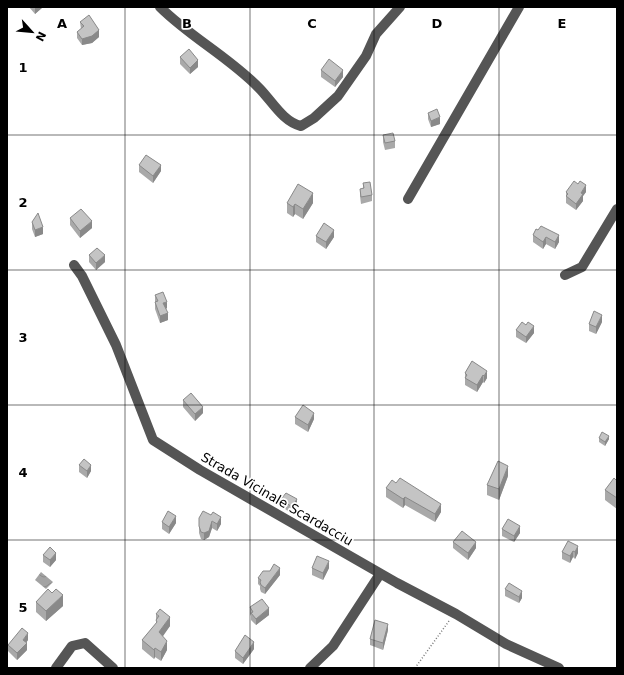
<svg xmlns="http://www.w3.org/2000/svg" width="624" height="675" font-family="'DejaVu Sans',sans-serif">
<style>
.water{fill:url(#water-waves)}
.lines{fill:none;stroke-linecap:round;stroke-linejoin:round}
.path{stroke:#777;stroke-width:1.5;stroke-dasharray:1 2;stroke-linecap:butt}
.minor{stroke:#555;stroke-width:10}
.wall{fill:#a9a9a9}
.shaded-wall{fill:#898989}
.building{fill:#c4c4c4;stroke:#898989}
.grid{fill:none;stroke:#000;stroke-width:1;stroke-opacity:0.55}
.labels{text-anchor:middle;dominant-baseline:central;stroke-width:3.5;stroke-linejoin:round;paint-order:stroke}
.street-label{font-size:13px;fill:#000;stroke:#fff}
.grid-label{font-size:13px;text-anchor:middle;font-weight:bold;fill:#000;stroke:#fff;stroke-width:3.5;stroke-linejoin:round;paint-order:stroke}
</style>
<defs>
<pattern id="water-waves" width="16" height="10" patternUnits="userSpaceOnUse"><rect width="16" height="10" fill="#a3a3a3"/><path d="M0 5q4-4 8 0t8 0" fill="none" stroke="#8b8b8b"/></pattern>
</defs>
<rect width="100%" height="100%" fill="#fff"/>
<path class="water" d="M41,572L53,582L46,589L35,580Z"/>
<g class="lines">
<path class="path" d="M415,668L449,621"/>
<path class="minor" d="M160,7C190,37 229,57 259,88C272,101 283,122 301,126L314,118L338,96L366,56L376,34L400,7
M408,199L519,7
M74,265L82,276L116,345L153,440L200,470L397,583L456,614L506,644L559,668
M565,275L582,267L617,209
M56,668L72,646L85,643L113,668
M310,668L333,646L380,574"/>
</g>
<path class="wall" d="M29,7H43L35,14Z
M80,22L99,37L92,43L82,45L77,38V32L81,29Z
M180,57L198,67L190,74L180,64Z
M321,70L343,77L335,87L321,77Z
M428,113L440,124L431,127L428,119Z
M383,135L395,141V148L385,150L383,142Z
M139,165L161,171L153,183L139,172Z
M363,183L372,195V201L361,204L360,196V189H363Z
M566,192H586L583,196V201L576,210L566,203Z
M287,203H313L303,219L295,214L293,217L287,213Z
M70,218L92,228L80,238L70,225Z
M32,222L43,234L35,237L32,229Z
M536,229L559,242L555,249L546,244L543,249L533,242V235Z
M316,236L334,237L326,249L316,242Z
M89,255L105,262L96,270L89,262Z
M155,295L167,308L166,309L168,320L160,323L155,309Z
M602,322L596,334L589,331V324Z
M526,325L534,333L526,343L516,337V330Z
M472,361L487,378L484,383L483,382L477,392L465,385V373Z
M183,400L203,413L195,421L183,407Z
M295,417L314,419L308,432L295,424Z
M599,438L609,439L605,446L599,442Z
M79,465L91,471L87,478L79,472Z
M508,476L499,500L487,495V485Z
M617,481V509L605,500V490Z
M386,488L441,512L435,522L405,505L403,508L386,497Z
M281,499L297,506L292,514L281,506Z
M199,518L221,524L217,531L212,528L209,537L204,540L201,539L199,533Z
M162,522L176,523L169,534L162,529Z
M502,529L520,533L514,542L502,536Z
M568,541L578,553L575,559L573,557L570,563L562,559V552Z
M453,542L476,548L468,560L453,548Z
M43,555L56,560L50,567L43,562Z
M312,568H329L323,580L312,575Z
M280,575L265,594L261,592L260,589V586L258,584V578Z
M505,589L522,598L519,603L505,596Z
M52,593L63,606L46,621L36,612V602Z
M250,607L269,615L256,625L251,620V616L250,614Z
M156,614L170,626L162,636L167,650L161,661L155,657L154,659L142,649V640L156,624Z
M388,630L383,650L370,645V639Z
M28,640L26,643L27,650L17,660L8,651V645Z
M254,649L243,664L235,658V651Z"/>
<path class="shaded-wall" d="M35,7H43L35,14Z
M99,30V37L92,43L82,45V39Z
M198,60V67L190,74V68Z
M343,70V77L335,87V81Z
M440,117V124L431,127V121Z
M161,165V171L153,183V176Z
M586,185V192L583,196V201L576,210V204L581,193Z
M313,193V203L303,219V209Z
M295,204V214L293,217V207Z
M92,221V228L80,238V231Z
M43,227V234L35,237V230Z
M334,230V237L326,249V242Z
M559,235V242L555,249V242Z
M546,237V244L543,249V242Z
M105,255V262L96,270V263Z
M167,302V308L163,310V303Z
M168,313V320L160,323V316Z
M602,315V322L596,334V327Z
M534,326V333L526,343V337Z
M487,371V378L484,383V376Z
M483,375V382L477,392V385Z
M203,407V413L195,421V414Z
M314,413V419L308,432V425Z
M609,436V439L605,446V442Z
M91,465V471L87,478V471Z
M508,466V476L499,500V489Z
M405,497V505L403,508V499Z
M297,499V506L292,514V507Z
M441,504V512L435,522V514Z
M176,516V523L169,534V527Z
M221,517V524L217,531V524Z
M212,521V528L209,537L204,540V533Z
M520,526V533L514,542V536Z
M476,542V548L468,560V553Z
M578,546V553L575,559V552Z
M573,551V557L570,563V556Z
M56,553V560L50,567V560Z
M329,561V568L323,580V573Z
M280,568V575L265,594V588Z
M522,591V598L519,603V597Z
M63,595V606L46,621V611Z
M269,608V615L256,625V619Z
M170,617V626L159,642V632Z
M388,624V630L383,650V643Z
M28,633V640L23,647V640Z
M167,641V650L161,661V652Z
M254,642V649L243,664V658Z
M27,643V650L17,660V653Z
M155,648V657L154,659V650Z"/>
<path class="building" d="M89,15L99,30L92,36L82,39L77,32L84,26L80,22Z
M189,49L198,60L190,68L180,57Z
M329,59L343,70L335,81L321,70Z
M437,109L440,117L431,121L428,113Z
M393,133L395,141L385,143L383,135Z
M146,155L161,165L153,176L139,165Z
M574,181L578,184L580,181L586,185L581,193L583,194L576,204L566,196L568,194L566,192Z
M370,182L372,195L361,197L360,189L364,188L363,183Z
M298,184L313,193L303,209L295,204L293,207L287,203Z
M81,209L92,221L80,231L70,218Z
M38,213L43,227L35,230L32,222Z
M324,223L334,230L326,242L316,236Z
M541,226L559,235L555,242L546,237L543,242L533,235L536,229L538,230Z
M97,248L105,255L96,263L89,255Z
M163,292L167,302L163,303L168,313L160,316L155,302L158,301L155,295Z
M594,311L602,315L596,327L589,324Z
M522,322L526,325L528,322L534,326L526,337L516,330Z
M472,361L487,371L484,376L483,375L477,385L465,378L467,375L465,373Z
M191,393L203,407L195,414L183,400Z
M303,405L314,413L308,425L295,417Z
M602,432L609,436L605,442L599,438Z
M84,459L91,465L87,471L79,465Z
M498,461L508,466L499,489L487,485Z
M400,478L441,504L435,514L405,497L403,499L386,488L392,480L396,483Z
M614,478L617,481V498L605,490Z
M286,493L297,499L292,507L281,499Z
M168,511L176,516L169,527L162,522Z
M203,511L211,515L213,512L221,517L217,524L212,521L209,531L204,533L201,532L199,526V518Z
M508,519L520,526L514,536L502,529Z
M462,531L476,542L468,553L453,542Z
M568,541L578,546L575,552L573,551L570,556L562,552Z
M50,547L56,553L50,560L43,555Z
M317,556L329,561L323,573L312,568Z
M274,564L280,568L265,588L261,585L260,582L261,580L258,578L263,571H270Z
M509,583L522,591L519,597L505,589Z
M48,589L52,593L56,589L63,595L46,611L36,602Z
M262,599L269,608L256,619L251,613L253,612L250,607Z
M160,609L170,617L159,632L167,641L161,652L155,648L154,650L142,640L157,622L156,620L159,616L156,614Z
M375,620L388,624L383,643L370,639Z
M22,628L28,633L23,640L27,643L17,653L8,645Z
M245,635L254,642L243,658L235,651Z"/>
<path class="grid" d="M125,7V668M250,7V668M374,7V668M499,7V668M7,135H617M7,270H617M7,405H617M7,540H617"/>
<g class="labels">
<g class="street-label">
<text transform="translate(277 499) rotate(30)">Strada Vicinale Scardacciu</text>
</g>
</g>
<g class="grid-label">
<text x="62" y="28">A</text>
<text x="187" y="28">B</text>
<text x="312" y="28">C</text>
<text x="437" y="28">D</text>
<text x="562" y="28">E</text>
<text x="23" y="72">1</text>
<text x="23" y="207">2</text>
<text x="23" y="342">3</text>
<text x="23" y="477">4</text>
<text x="23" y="612">5</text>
</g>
<rect width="624" height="675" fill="none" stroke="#000000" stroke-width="16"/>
<g transform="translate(32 32) rotate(117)" stroke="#ffffff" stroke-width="3" paint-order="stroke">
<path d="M0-3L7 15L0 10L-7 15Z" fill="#000000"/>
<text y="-6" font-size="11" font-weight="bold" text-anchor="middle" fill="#000000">N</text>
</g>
</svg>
